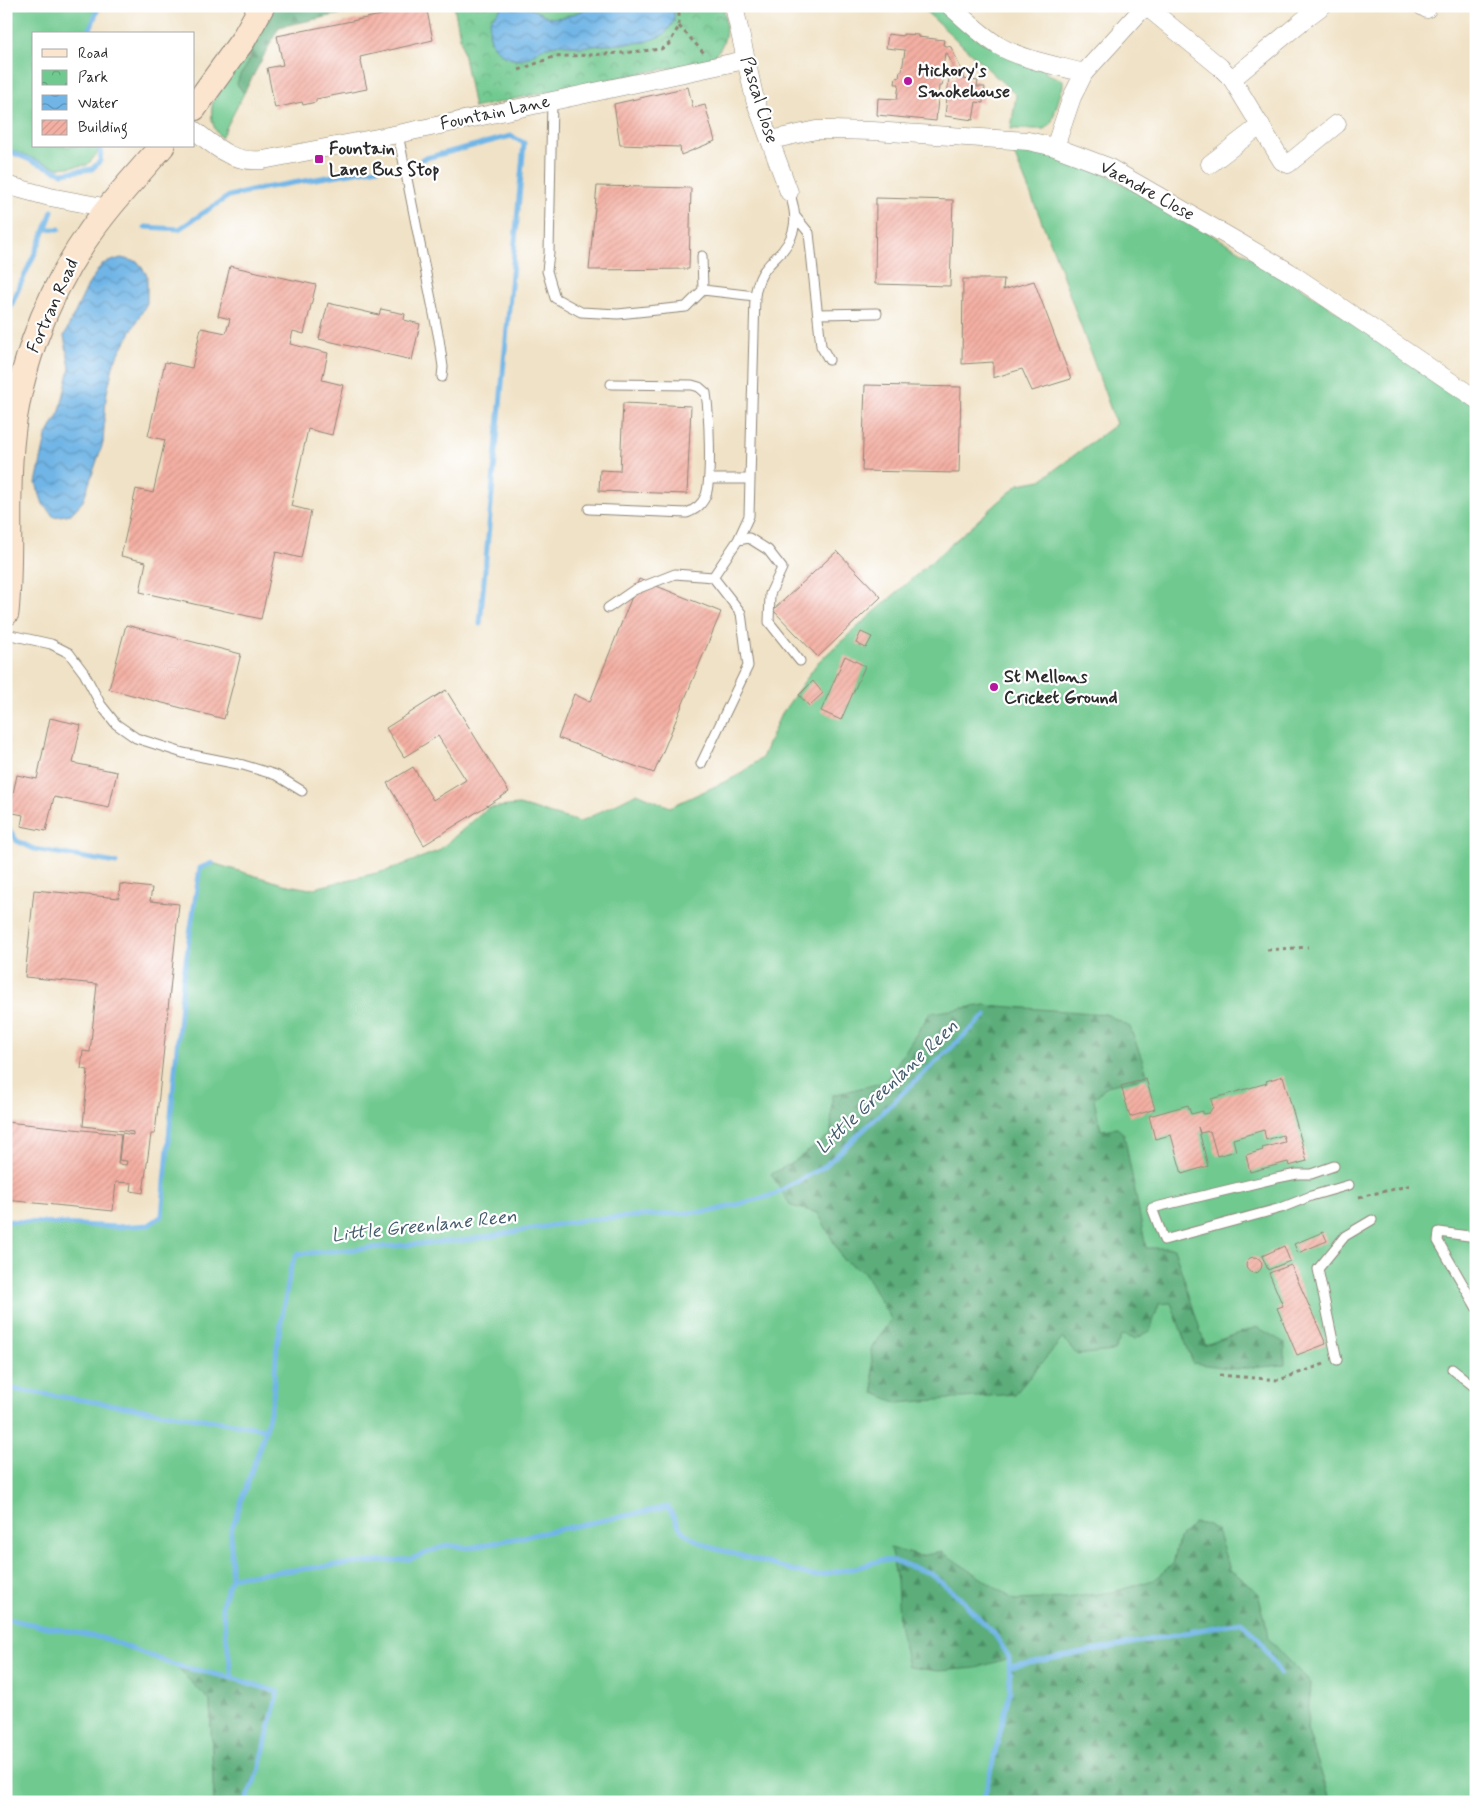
<svg xmlns="http://www.w3.org/2000/svg" width="1482" height="1808" font-family="Mynerve,sans-serif">
<style>
.green{fill:#70c98f;stroke:#4e7a5d;fill-rule:evenodd}
.forest{fill:url(#forest-firs);stroke:#446c52}
.park{fill:url(#park-crowns);stroke:#4e7a5d}
.water{fill:url(#water-waves);stroke:#4e7088}
.lines{fill:none;stroke-linecap:round;stroke-linejoin:round}
.stream{stroke:#70b5e6;stroke-width:5}
.building{fill:url(#building-hatch)}
.lane-casing{stroke:#8e8678;stroke-width:11}
.street-casing{stroke:#8e8678;stroke-width:19}
.secondary-casing{stroke:#8e8678;stroke-width:27}
.path{stroke:#8e8678;stroke-width:3;stroke-dasharray:4 4;stroke-linecap:butt}
.lane{stroke:#fff;stroke-width:9}
.street{stroke:#fff;stroke-width:18}
.secondary{stroke:#fce5cf;stroke-width:25}
.poi-dot{fill:#b5179e;stroke:#fff;stroke-width:2}
.labels{text-anchor:middle;dominant-baseline:central;stroke-width:4.5;stroke-linejoin:round;paint-order:stroke}
.poi-label{font-size:18px;font-weight:bold;fill:#2b2b2b;stroke:#fff;text-anchor:start}
.street-label{font-size:18px;fill:#2b2b2b;stroke:#fff}
.water-label{font-size:19px;font-style:italic;fill:#435b6c;stroke:#fff}
</style>
<defs>
<pattern id="forest-firs" width="22" height="20" patternUnits="userSpaceOnUse" patternTransform="scale(1.25)"><rect width="22" height="20" fill="#5cad7a"/><path d="M5 1l3.5 6h-7zM16 11l3.5 6h-7z" fill="#4c8d64"/></pattern>
<pattern id="park-crowns" width="20" height="18" patternUnits="userSpaceOnUse" patternTransform="scale(1.25)"><rect width="20" height="18" fill="#70c98f"/><path d="M2 6a3 3 0 1 1 6 0M12 15a3 3 0 1 1 6 0" fill="none" stroke="#5ca375"/></pattern>
<pattern id="water-waves" width="16" height="10" patternUnits="userSpaceOnUse" patternTransform="scale(1.25)"><rect width="16" height="10" fill="#70b5e6"/><path d="M0 5q4-4 8 0t8 0" fill="none" stroke="#5c93bb"/></pattern>
<pattern id="building-hatch" width="6" height="6" patternUnits="userSpaceOnUse" patternTransform="scale(1.25)"><rect width="6" height="6" fill="#f4afa3"/><path d="M-1 1l2-2M0 6l6-6M5 7l2-2" fill="none" stroke="#d1978c"/></pattern>
</defs>
<rect width="100%" height="100%" fill="#fff"/>
<filter id="ink" filterUnits="userSpaceOnUse"><feTurbulence type="fractalNoise" baseFrequency=".02" numOctaves="2"/><feDisplacementMap in="SourceGraphic" scale="10" xChannelSelector="R" yChannelSelector="G"/><feConvolveMatrix kernelMatrix="1 2 1 2 8 2 1 2 1" color-interpolation-filters="sRGB"/></filter>
<filter id="wash" filterUnits="userSpaceOnUse"><feTurbulence type="fractalNoise" baseFrequency=".0096" numOctaves="4" result="noise"/><feDisplacementMap in="SourceGraphic" scale="20" xChannelSelector="R" yChannelSelector="G"/><feGaussianBlur stdDeviation="1.12" result="paint"/><feColorMatrix in="noise" values="0 0 0 0 0 0 0 0 0 0 0 0 0 0 0 0 0 1.4 0 .05"/><feComposite in="paint" operator="in"/></filter>
<g filter="url(#wash)">
<rect width="100%" height="100%" fill="#f0e2c6"/>
<path class="green" d="M6,6H99L88,34H34V146H96L98,153L87,165L58,168L6,148Z
M920,6H940L980,41L1046,70L1045,73L1063,80V86L1051,124L1044,129H1011L1016,95Z
M251,47L246,67L240,75L237,84L244,93L221,138C211,126 210,115 213,101Z
M1012,149L1040,151L1106,174L1286,277L1476,406V1802H1329V1797L1307,1729L1009,1667L1010,1691L983,1802H245L259,1771L278,1692L175,1666L210,1701L214,1802H6V1221L117,1227L149,1225L162,1216L183,980L200,868L212,863L283,884L310,889L389,870L438,851L488,808L519,805L580,822L637,793L670,807L735,777L762,758L780,716L818,662L1019,484L1041,480L1116,424L1055,254ZM893,1561L939,1671L897,1581Z"/>
<path class="forest" d="M274,6H377L279,27L244,93L237,84L240,75L246,67L250,59L251,47Z
M985,1005L1106,1014L1130,1027L1148,1076L1107,1086L1094,1100L1101,1130L1117,1128L1124,1134L1146,1248H1174L1205,1345L1257,1327L1285,1343V1365L1235,1369L1193,1363L1171,1303L1159,1304L1150,1331L1135,1339L1122,1335L1114,1351L1077,1355L1063,1338L1015,1394L898,1403L874,1393L871,1349L891,1319L864,1272L843,1260L818,1213L791,1206L771,1174L792,1163L831,1134L832,1095L885,1082L930,1013Z
M1194,1523L1208,1525L1217,1531L1230,1570L1245,1581L1258,1594L1265,1619L1268,1638L1311,1684L1307,1729L1329,1797V1802H983L1010,1691L1009,1658L976,1668L939,1671L908,1667L899,1624L897,1581L890,1548L919,1556L942,1552L1014,1600L1065,1598L1113,1592L1153,1580L1173,1564L1179,1538Z
M174,1665L232,1678L278,1692L259,1771L245,1802H214L210,1701Z"/>
<path class="park" d="M454,6H723C727,23 729,44 713,56C702,64 658,70 643,73C586,84 530,95 474,108Z"/>
<path class="water" d="M503,6H525L551,18L565,17L595,6H671L674,10V21L665,34L646,42L579,47L561,44L542,48L529,57L515,60L504,56L493,46L489,33L490,20Z
M121,258L138,262L147,275V303L114,362L106,397L103,443L83,501L71,514L54,517L43,504L36,483L46,437L60,411L70,368L64,336L88,285L102,264Z"/>
<g class="lines">
<path class="stream" d="M88,34L99,6
M6,150L62,173L92,169L100,161L101,152L98,146
M422,159L511,136L524,143L480,624
M145,227L179,229L229,196L264,188L379,168
M46,229H59
M6,319C19,282 40,248 52,211
M6,825L17,841L34,849L116,863
M6,1221L117,1227L149,1225L162,1216L183,980L200,868L212,863
M6,1388L266,1429L273,1398L277,1345L291,1267L297,1254L468,1240L584,1220L713,1211L773,1195L825,1166L986,1015
M231,1577L348,1564L411,1559L447,1545L469,1548L668,1507L682,1531L694,1539L713,1548L813,1576L856,1568L882,1560L893,1561L930,1573L955,1593L995,1635L1009,1657L1010,1691L983,1802
M6,1619L107,1639L174,1665L232,1678L278,1692L259,1771L245,1802
M1009,1667L1241,1622L1257,1636L1280,1673
M232,1678L222,1605L231,1577V1531L266,1429"/>
</g>
<g id="blocks">
<path class="building" d="M426,6L433,40L360,57L367,89L316,99V102L303,105L302,102L275,108L267,68L283,65L277,36Z
M888,34L903,36V34L918,35V37L944,40L943,45L951,47L964,76L963,79L978,81L977,87H985L983,103L976,102L973,120L945,116L949,78H956V74L947,53H945L943,68L946,69V74H944L942,86H939L936,121L877,115L878,98L897,99L899,84H895L896,77L899,78L900,71H902L905,50L886,48Z
M688,87L693,108L705,105L715,141L681,155L680,147L620,145L614,104Z
M597,186L691,188L689,269L589,270Z
M876,198L953,200L950,286L875,284Z
M230,266L316,285L304,334L293,331L290,344L328,353L322,380L343,385L332,435L308,429L291,506L311,511L301,558L276,552L261,619L140,592L146,562L121,556L136,489L153,493L165,440L148,436L165,362L192,368L201,328L226,333L230,319L218,316Z
M963,279H1004L1003,290L1034,281L1071,379L1032,391L1022,369L993,378V362L962,364Z
M328,303L379,315L381,309L405,314L404,320L420,324L412,360L319,339Z
M865,385L961,387L959,473L862,471Z
M623,403L691,406L687,494L599,491L600,470L620,471Z
M837,551L881,597L818,657L773,610Z
M639,579L721,612L654,773L558,738L574,694L590,702Z
M126,625L241,654L224,719L109,689Z
M861,632L872,637L866,648L856,643Z
M845,656L865,666L841,720L821,711Z
M813,681L823,693L809,706L799,695Z
M446,690L509,792L424,845L387,783L413,767L433,800L466,780L438,736L404,757L386,728Z
M50,718L81,725L73,763L117,772L109,808L54,797L46,831L21,826L23,815L9,812L17,775L37,779Z
M120,884L152,888L150,901L179,904L155,1134H151L143,1193L131,1191L132,1183L116,1182L113,1211L6,1200V1122L121,1134L118,1164L126,1165L127,1161L119,1160L122,1133L133,1135V1132L83,1126L88,1070L81,1069L83,1051L90,1052L97,984L25,977L34,890L119,898Z
M1283,1076L1307,1161L1289,1166L1288,1162L1250,1172L1246,1155L1263,1150L1262,1148L1285,1142L1283,1135L1266,1140L1264,1130L1233,1139L1236,1151L1217,1156L1210,1131L1200,1133L1198,1127L1208,1166L1182,1174L1171,1135L1155,1139L1149,1116L1188,1105L1191,1114L1203,1111V1114L1209,1113L1213,1107L1211,1099L1267,1083L1266,1081Z
M1146,1079L1155,1109L1130,1117L1121,1086Z
M1323,1232L1327,1241L1298,1253L1294,1244Z
M1284,1246L1290,1261L1268,1270L1262,1256Z
M1246 1265a8 8 0 1 1 16 0a8 8 0 1 1-16 0Z
M1291,1265L1326,1344L1297,1355L1277,1308L1283,1306L1269,1273Z"/>
</g>
</g>
<g filter="url(#ink)">
<use href="#blocks" fill-opacity="0" stroke="#8e8678" stroke-width="1"/>
<g class="lines">
<g class="lane-casing">
<path id="lane" d="M552,101L549,253L547,271L555,298L581,312L618,314L686,307L703,290
M398,134L439,339L443,367L442,377
M795,216L809,233L821,346L829,360
M702,256L703,290L755,296
M818,314L877,313
M709,479H749
M589,509L687,513C696,509 702,505 706,495C712,476 709,413 706,393L699,387L692,385L611,384
M738,540L749,538L768,550L782,568L770,594L769,622L800,661
M713,577L738,540L749,516L755,296C756,289 758,281 762,274C767,265 776,258 783,250C798,232 797,213 789,192
M608,608L634,590L675,574L713,577L741,613L748,666L701,764
M6,634L51,644L69,653L84,673L101,705L116,724L136,738L183,753L243,765L276,775L302,791
M1334,1166L1311,1174H1297L1277,1178L1152,1208L1164,1240L1281,1208L1311,1196L1349,1185
M1476,1237L1439,1232L1438,1241L1476,1307
M1337,1360L1318,1269L1345,1236L1372,1220
M1452,1369L1476,1388"/>
</g>
<g class="street-casing">
<path id="street" d="M734,6L755,100L789,192
M950,6C966,20 981,35 999,46C1021,59 1058,66 1084,73
M1146,6L1220,67L1232,79L1282,161L1288,164L1337,124
M1422,6L1427,9
M1232,79L1306,18L1322,6
M194,130C217,148 232,163 263,160L398,134L745,60
M771,140L816,130H831L873,131L1028,141L1055,147L1108,167L1240,243L1289,272L1476,399
M1055,147L1072,97L1084,73L1145,6
M1210,164L1261,125
M6,185L50,197L98,206L106,211"/>
</g>
<g class="secondary-casing">
<path id="secondary" d="M194,108L243,40L262,6
M6,613C11,563 7,512 10,461C14,380 44,297 91,231C112,201 138,174 162,146"/>
</g>
<path class="path" d="M549,6L563,8L574,6
M679,26L704,53
M519,70L553,57L622,53L661,49L669,44L679,26V13L677,6
M1267,950L1308,947
M1359,1197L1412,1185
M1219,1375L1279,1380L1327,1363"/>
<use href="#lane" class="lane"/>
<use href="#street" class="street"/>
<use href="#secondary" class="secondary"/>
</g>
</g>
<g class="poi-dot">
<circle cx="908" cy="81" r="5"/>
<rect x="314" y="154" width="10" height="10" rx="2.5"/>
<circle cx="994" cy="687" r="5"/>
</g>
<g class="labels">
<g class="poi-label">
<text x="918" y="71">Hickory's<tspan x="918" dy="21">Smokehouse</tspan></text>
<text x="329" y="149">Fountain<tspan x="329" dy="21">Lane Bus Stop</tspan></text>
<text x="1004" y="677">St Mellons<tspan x="1004" dy="21">Cricket Ground</tspan></text>
</g>
<g class="street-label">
<text transform="translate(759 100) rotate(73)">Pascal Close</text>
<text transform="translate(495 113) rotate(-12)">Fountain Lane</text>
<text transform="translate(1147 191) rotate(29)">Vaendre Close</text>
<text transform="translate(53 306) rotate(-66)">Fortran Road</text>
</g>
<g class="water-label">
<text transform="translate(887 1087) rotate(-43)">Little Greenlane Reen</text>
<text transform="translate(424 1226) rotate(-6)">Little Greenlane Reen</text>
</g>
</g>
<rect width="1482" height="1808" fill="none" stroke="#fff" stroke-width="25"/>
<rect x="32" y="32" width="162" height="115" fill="#ffffff" stroke="#aaaaaa"/>
<rect x="42" y="49" width="25" height="8" fill="#fce5cf" stroke="#aaaaaa"/>
<text x="78" y="58" font-size="15" fill="#2b2b2b">Road</text>
<rect x="42" y="70" width="25" height="15" fill="url(#park-crowns)" stroke="#aaaaaa"/>
<text x="78" y="82" font-size="15" fill="#2b2b2b">Park</text>
<rect x="42" y="95" width="25" height="15" fill="url(#water-waves)" stroke="#aaaaaa"/>
<text x="78" y="108" font-size="15" fill="#2b2b2b">Water</text>
<rect x="42" y="120" width="25" height="15" fill="url(#building-hatch)" stroke="#aaaaaa"/>
<text x="78" y="132" font-size="15" fill="#2b2b2b">Building</text>
</svg>
